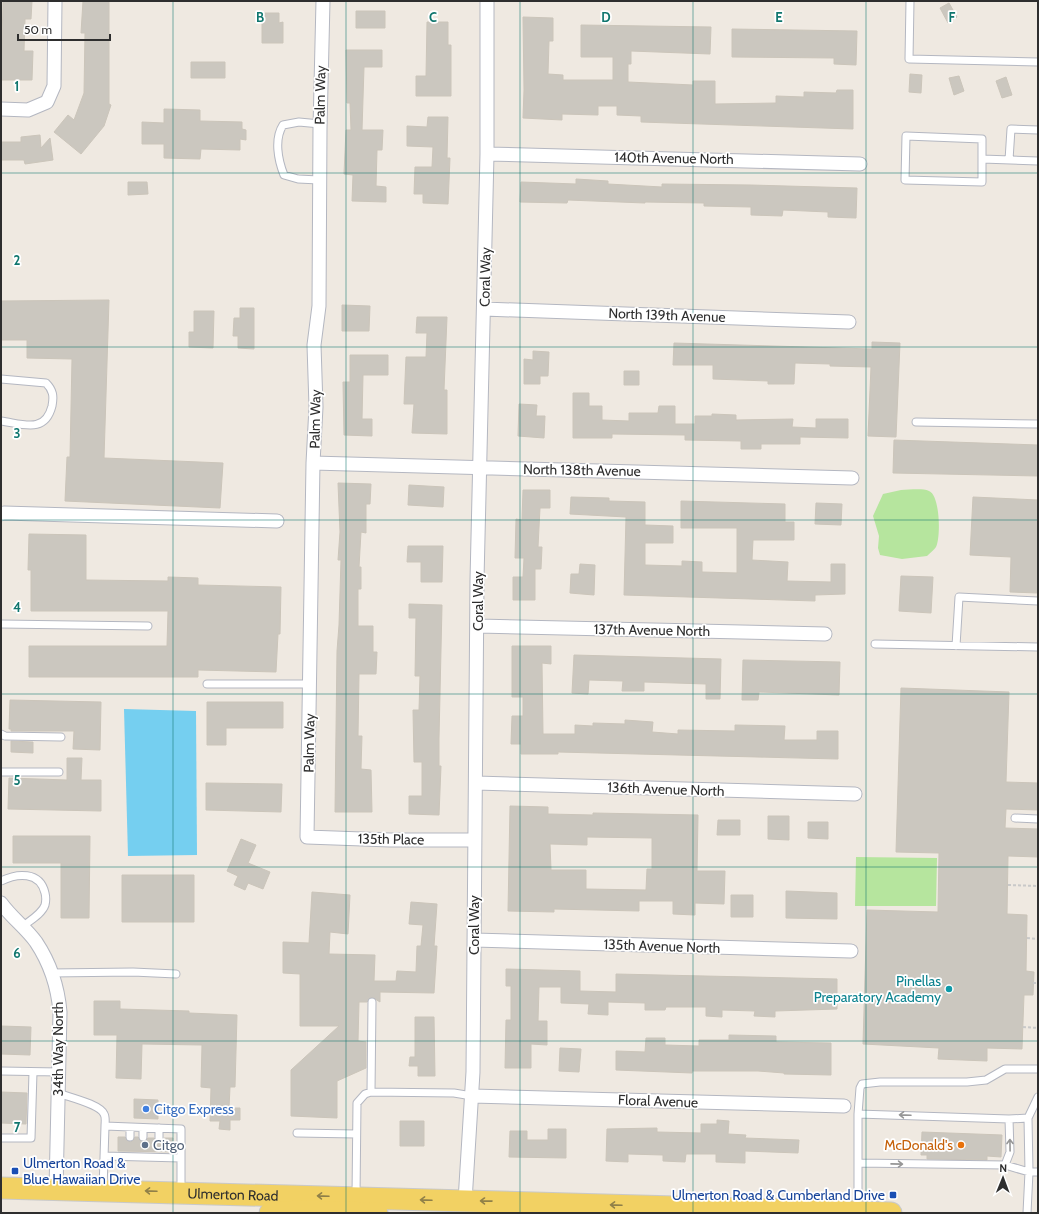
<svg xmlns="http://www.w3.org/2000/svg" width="1039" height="1214" font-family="Cabin,sans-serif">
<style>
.green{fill:#b6e59e}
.water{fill:#75cff0}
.building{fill:#cbc7bf;stroke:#cbc5ba;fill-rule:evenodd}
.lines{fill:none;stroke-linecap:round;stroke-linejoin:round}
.lane-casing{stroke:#b4b7c1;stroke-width:9}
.street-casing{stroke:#b4b7c1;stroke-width:15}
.primary-casing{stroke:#c9c9c9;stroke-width:23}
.path{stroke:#c9c9c9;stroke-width:2;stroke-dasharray:3 2;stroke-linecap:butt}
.lane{stroke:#fff;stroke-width:7}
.street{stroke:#fff;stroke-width:13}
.primary{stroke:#f2d163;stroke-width:21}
.oneway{stroke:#969696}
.oneway2{stroke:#908048}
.grid{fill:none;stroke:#0f766e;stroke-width:1;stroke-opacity:0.55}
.culture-dot{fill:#0f9aa8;stroke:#fff;stroke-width:1.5}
.shop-dot{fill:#3f7fe0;stroke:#fff;stroke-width:1.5}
.service-dot{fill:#5c6f8a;stroke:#fff;stroke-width:1.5}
.food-dot{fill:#e8710a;stroke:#fff;stroke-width:1.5}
.transit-dot{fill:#1a4fb4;stroke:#fff;stroke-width:1.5}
.labels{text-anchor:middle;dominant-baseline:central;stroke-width:3.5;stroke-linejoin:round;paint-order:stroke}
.street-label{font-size:14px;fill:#2e2e2e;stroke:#fff}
.culture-label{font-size:14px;fill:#0d838f;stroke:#fff;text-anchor:end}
.shop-label{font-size:14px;fill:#366cbe;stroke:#fff;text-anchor:start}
.service-label{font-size:14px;fill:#4e5e75;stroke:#fff;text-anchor:start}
.food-label{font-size:14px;fill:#c56008;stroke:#fff;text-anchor:end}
.transit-label{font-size:14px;fill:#164399;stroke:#fff;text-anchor:start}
.grid-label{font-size:13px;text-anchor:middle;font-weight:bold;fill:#0f766e;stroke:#fff;stroke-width:3.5;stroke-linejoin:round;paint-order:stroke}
</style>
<rect width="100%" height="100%" fill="#efe9e1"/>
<path class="green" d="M901,490C909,490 922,488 929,491C940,495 941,537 936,547C934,550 930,553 927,556L902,559L880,555L878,548L879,536L873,516L883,494Z
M856,857L937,858L936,906H855Z"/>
<path class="water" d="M124,709L196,711L197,855L128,856Z"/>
<path class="building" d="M3,1H32L31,19H25L24,51H33L32,80H1Z
M83,1H109V104L111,105L104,126L81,154L54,132L68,115L74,120L84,93L85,33H81Z
M949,3L957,17L948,23L940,8Z
M356,11H385V28H356Z
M262,13H279V23L283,22V43H262Z
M523,17L553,18V41H549L548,74L563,75V80H613V57H581V25L711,27L710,54L631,51V64H628V82L693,85V81H715V104L776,103V96L804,97V92L836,93L837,90H853V129L641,122V116L617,115V106H598V115L562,114V120L523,118L524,90Z
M427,22H448V45H451V96H416V76H426Z
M732,29L857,31L856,65L834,64V58L732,57Z
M346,50H382V67H364L362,130H383L382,150H377L376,186L386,187V202L352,201L353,175L344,174L346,130H351L350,103H347Z
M191,62H225V78H191Z
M910,74L922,75L921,93L909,92Z
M959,76L964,91L954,95L949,78Z
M1006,77L1012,95L1002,98L996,81Z
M164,109L200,110V121L242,122V129L246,130V140L240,139V150L201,149L200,159L164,158V144H142V122L164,123Z
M428,117H448L447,158H450L448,204L423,203V194H414L415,167H432L433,147L407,146V126L427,127Z
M40,135L41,148L50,138L53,160L25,164L24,160H1V142H21V137Z
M576,179L608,181V184L662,187V184L751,185L857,188L856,218L828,217V212L783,210L782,216L751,215V207L704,206V203L645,202V203L568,200L567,203L520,202L521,182L576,184Z
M128,182H147L148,194L128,195Z
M109,300L104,458L223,463L220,508L65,501L67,457H70L72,359L27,358V340H1V301Z
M342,305L370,306L369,331H342Z
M240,308H254V349L238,348V336H233L234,318H240Z
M194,311H214L213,348L189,347V332H194Z
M417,317H447L444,390H447V434L412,433L414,404H404L406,357H426L427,333H416Z
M872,342L900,343L896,437L868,436L871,367L830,366V364L795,363L794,384H768V381L713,379V365H673L674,343L872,349Z
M533,351L549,352L548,376H540V384H524V359L533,360Z
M350,355H388V375H363L362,419H372V436L344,435L343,382H350Z
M624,371H639V385H624Z
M573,393H589V406H602V420L629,421V413H658L659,406H675V424H695V416H712V414L736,415V420L793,419L792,427L816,428V419H848V438L800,437V444H761V449H741V441L685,440V435L612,434V438H573Z
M519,404L537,405L536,416H545L544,438L518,436Z
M894,440L1038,445V476L893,473Z
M338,483L371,484L370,504H366V533L361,532L359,567H361V589H358V626H373V652H377L376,674H359L358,736H362L361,769L371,770L372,812H335L337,651L339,625L341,560H338L340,532Z
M409,485L444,487L443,507L408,505Z
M523,490H550V508H540L538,547H542L541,569H535V600H513V577H523L524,558H515L516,519L522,520Z
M571,497L609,498V501L645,502V525L673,526V543H645V565L682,566V561L702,562V572L737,573V528H681V501L785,504V522H794V540H753L752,560L788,562L787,581L831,582V564H845V594L815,595V601L624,595L626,517L570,514Z
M973,497L1038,500V593L1010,592L1011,557L970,555Z
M816,503L842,504L841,525L815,524Z
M29,534L86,535V580L168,581V577L198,578V585L281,587L280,634H278L276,672L198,670V677H29V646H167L168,611H31V570H28Z
M408,546H443L442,582H421V562H407Z
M580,564L595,565L594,595L570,593L571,574H579Z
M901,576L933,577L931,613L899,611Z
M409,604L442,605L439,738V766H441L439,815L409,814V796H422V762H414L413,710H419L420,676H415L416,618H409Z
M512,646H551V664L542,663L543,734H575V725L593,726V723L625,724V720L653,722L652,732L678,734V730L735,731V725L785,726L784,740H817V731H838V759L558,752V754H521V744H511L512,716H523V697H512Z
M574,655L721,659L720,699H706V684L644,682V691H622L623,681L589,680L588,694L572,693Z
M743,660L840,662L839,695L759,692L758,700H742Z
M901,688L1009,692L1006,782L1038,783V810L1006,809L1005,828L1038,829V857L1008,856L1007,914L1027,915L1026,971L1034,972L1033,995H1024L1022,1049L987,1048V1061L938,1059L939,1048L863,1044L867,910L938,912L939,853L896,852Z
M10,700L101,702L100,750L73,749L74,731H11V729H9Z
M207,702H283V728H226V745H207Z
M11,741L33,742V753L11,752Z
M67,758H82L81,780H101V811L8,809L9,778L67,780Z
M206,783L282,784L281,812L206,810Z
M510,806L548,807V814L593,815V813L698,815L697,871H725L724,904L695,903V915L673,914V901H639V911L554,909V912L508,911ZM587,837L652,838V869H647L646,890L586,889V870H551L550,844L587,845Z
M768,816H789V840L768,839Z
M718,820H740V835H717Z
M808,822H828V839L808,838Z
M13,836H90L89,918H61V863H13Z
M241,839L256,845L248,863L270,872L263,889L248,883L245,890L234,885L238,876L227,871Z
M122,875H194V922H122Z
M786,891L837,893V919L786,918Z
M312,892L350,895L348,934L330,932L329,954L375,955L374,981H396L397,971L416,972L417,946H421L423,925L409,924L411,902L437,904L434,946H437L434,993L380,992V1002L372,997L367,1002H359L358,1041L366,1042V1068L337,1081V1118L291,1116V1070L339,1026H300V974L283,973V942L309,943Z
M731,895H753V917H731Z
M506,969L580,971V991L616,992V974L837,979V1009L775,1011V1017L754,1016L755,1011L722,1010V1017L706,1016V1007H666L665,1010H645V1003L608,1002V1015L588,1014L589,1004L561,1003V987H539L538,1021H547V1045L531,1044V1068H505L506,1020H511V986H506Z
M94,1001H120V1009L189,1011V1013L237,1015L235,1087H230L229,1108H240V1120H230V1130L219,1129L220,1121H210L211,1088L201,1087L202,1045L142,1044L141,1079L116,1078L117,1035H94Z
M415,1017H434L435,1076H418V1066H409L410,1057H415Z
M1,1026L31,1027L30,1055L1,1054Z
M729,1035L776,1036V1042L831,1043V1075L784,1074V1073L758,1071H692V1073L616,1070V1051L645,1052L646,1038H665V1045L699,1046V1040H729Z
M560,1048L581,1049L579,1072L559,1071Z
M1,1092L27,1093L26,1124L1,1123Z
M134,1099L158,1100V1119L134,1118Z
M717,1120L729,1121L728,1134L746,1135L745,1138L799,1140L798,1153L745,1151V1163L716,1162V1154H686L685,1162L663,1161V1155L628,1154V1162L606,1161L607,1129L657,1128V1132L701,1133V1124H717Z
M400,1121H424V1146H400Z
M548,1129H566V1158L509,1157L510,1131H527V1140H548Z
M922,1132L1002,1135L1001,1157L987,1156V1160L927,1159V1155H921Z
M118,1137H125L130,1142L133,1141L135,1137H138L143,1142L148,1138H154L159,1143L162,1142L164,1138H173L172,1152L118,1151Z"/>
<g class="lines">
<g class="lane-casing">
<path id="lane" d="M910,1L909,59L1038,62
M906,136L982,139V182L905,180Z
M982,159L1038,161
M1009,160L1011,129L1038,130
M319,180L298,179L284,175C278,160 274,139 283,125L299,122L320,124
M1,379L46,383C53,390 54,396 52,406C45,434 23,424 1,421
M916,422L1038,424
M1,624L148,626
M875,644L1038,647
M956,646L959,597L1038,601
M207,684H310
M1,734L5,736L61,737
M1,772H59
M1015,818L1038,819
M1,881C17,873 40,871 45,893C46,897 46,901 45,905C42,914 29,921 22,927
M51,973L133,972L176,974
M1,1071L59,1072
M371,1092L454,1093L472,1096
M58,1093C68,1097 100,1104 104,1114C106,1117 105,1123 105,1126
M858,1114L860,1088L862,1084L880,1082H967L986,1080L1005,1069H1038
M1009,1119L1028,1118
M297,1133L356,1134
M130,1137V1127
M143,1137V1128
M1,1138H31L33,1072
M159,1138V1128
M104,1156L181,1158
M1005,1165L1029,1172L1028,1118L1038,1097
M103,1190L105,1126L181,1129V1192
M356,1196L357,1103L365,1094L371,1092L372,1002
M858,1210V1114L1009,1119L1010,1152L1005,1165L858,1163
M1027,1213L1029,1172H1038"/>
</g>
<g class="street-casing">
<path id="street" d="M323,1L320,128L319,306L314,345L316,407L313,463L307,837L390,840H474
M1,109L28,110L47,102L54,86L55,1
M487,154L860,164
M484,309L849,322
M313,463L852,478
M1,514L4,513L277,521
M478,626L825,634
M476,783L855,794
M1,903C11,917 26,928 36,942C50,963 58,988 60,1012L56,1189
M474,940L851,951
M472,1096L844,1106
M465,1201L473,1072L477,580L487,154V1"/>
</g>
<g class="primary-casing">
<g id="primary">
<path id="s1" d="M1,1188L891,1213"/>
<path d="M270,1213L299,1211L377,1213"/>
</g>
</g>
<path class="path" d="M1008,885L1038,886
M1027,938L1038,939
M1033,983H1038
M1023,1027L1038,1028"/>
<use href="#lane" class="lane"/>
<use href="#street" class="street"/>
<use href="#primary" class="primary"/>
</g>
<defs><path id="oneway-shaft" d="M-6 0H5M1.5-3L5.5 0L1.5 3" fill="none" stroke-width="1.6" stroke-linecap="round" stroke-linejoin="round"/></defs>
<g class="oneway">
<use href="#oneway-shaft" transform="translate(905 1115) rotate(-178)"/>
<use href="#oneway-shaft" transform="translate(1010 1145) rotate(-91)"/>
<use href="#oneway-shaft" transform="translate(897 1164) rotate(1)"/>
</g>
<g class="oneway2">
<use href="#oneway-shaft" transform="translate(151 1191) rotate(-178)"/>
<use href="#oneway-shaft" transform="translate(323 1196) rotate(-178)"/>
<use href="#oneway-shaft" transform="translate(426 1200) rotate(-178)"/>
<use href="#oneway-shaft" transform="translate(486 1201) rotate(-179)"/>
<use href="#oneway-shaft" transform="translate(616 1205) rotate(-178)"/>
</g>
<path class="grid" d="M173,1V1213M346,1V1213M520,1V1213M693,1V1213M866,1V1213M1,173H1038M1,347H1038M1,520H1038M1,694H1038M1,867H1038M1,1041H1038"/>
<circle class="culture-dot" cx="949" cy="989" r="4"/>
<circle class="shop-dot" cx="146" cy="1109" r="4"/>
<circle class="service-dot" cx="145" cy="1145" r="4"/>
<circle class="food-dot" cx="961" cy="1145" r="4"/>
<g class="transit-dot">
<rect x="11" y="1167" width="8" height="8" rx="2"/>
<rect x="889" y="1191" width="8" height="8" rx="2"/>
</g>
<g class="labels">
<g class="street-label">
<text transform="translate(320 95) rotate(-89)">Palm Way</text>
<text transform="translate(674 158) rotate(1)">140th Avenue North</text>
<text transform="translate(485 277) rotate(-89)">Coral Way</text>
<text transform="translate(667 315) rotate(2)">North 139th Avenue</text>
<text transform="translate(315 419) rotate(-89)">Palm Way</text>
<text transform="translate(582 470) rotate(1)">North 138th Avenue</text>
<text transform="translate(478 601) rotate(-90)">Coral Way</text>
<text transform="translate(652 630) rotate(1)">137th Avenue North</text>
<text transform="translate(309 743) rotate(-89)">Palm Way</text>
<text transform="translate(666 789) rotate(2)">136th Avenue North</text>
<text transform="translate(391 839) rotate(1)">135th Place</text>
<text transform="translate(474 925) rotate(-90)">Coral Way</text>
<text transform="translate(662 946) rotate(2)">135th Avenue North</text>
<text transform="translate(58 1049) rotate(-90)">34th Way North</text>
<text transform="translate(658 1101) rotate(2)">Floral Avenue</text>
<text stroke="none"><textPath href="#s1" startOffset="232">Ulmerton Road</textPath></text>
</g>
<g class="culture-label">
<text x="941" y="981">Pinellas<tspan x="941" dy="16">Preparatory Academy</tspan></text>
</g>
<g class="shop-label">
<text x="154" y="1109">Citgo Express</text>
</g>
<g class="service-label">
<text x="153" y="1145">Citgo</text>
</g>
<g class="food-label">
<text x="953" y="1145">McDonald's</text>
</g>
<g class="transit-label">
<text x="23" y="1163">Ulmerton Road &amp;<tspan x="23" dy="16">Blue Hawaiian Drive</tspan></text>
<text x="885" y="1195" text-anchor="end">Ulmerton Road &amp; Cumberland Drive</text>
</g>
</g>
<g class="grid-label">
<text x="260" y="22">B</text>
<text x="433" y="22">C</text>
<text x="606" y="22">D</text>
<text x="779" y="22">E</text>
<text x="952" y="22">F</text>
<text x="17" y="91">1</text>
<text x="17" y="265">2</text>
<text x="17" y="438">3</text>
<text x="17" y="612">4</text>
<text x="17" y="785">5</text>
<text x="17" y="958">6</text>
<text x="17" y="1132">7</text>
</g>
<rect width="1039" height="1214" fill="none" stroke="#2e2e2e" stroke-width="4"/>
<g transform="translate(1003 1178) rotate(1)" stroke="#ffffff" stroke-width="3" paint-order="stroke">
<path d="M0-3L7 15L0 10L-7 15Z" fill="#2e2e2e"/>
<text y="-6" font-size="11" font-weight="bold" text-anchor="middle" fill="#2e2e2e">N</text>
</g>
<path d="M18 34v6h92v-6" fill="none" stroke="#2e2e2e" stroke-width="2"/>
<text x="24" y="34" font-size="12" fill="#2e2e2e" stroke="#ffffff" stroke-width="3" paint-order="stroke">50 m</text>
</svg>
